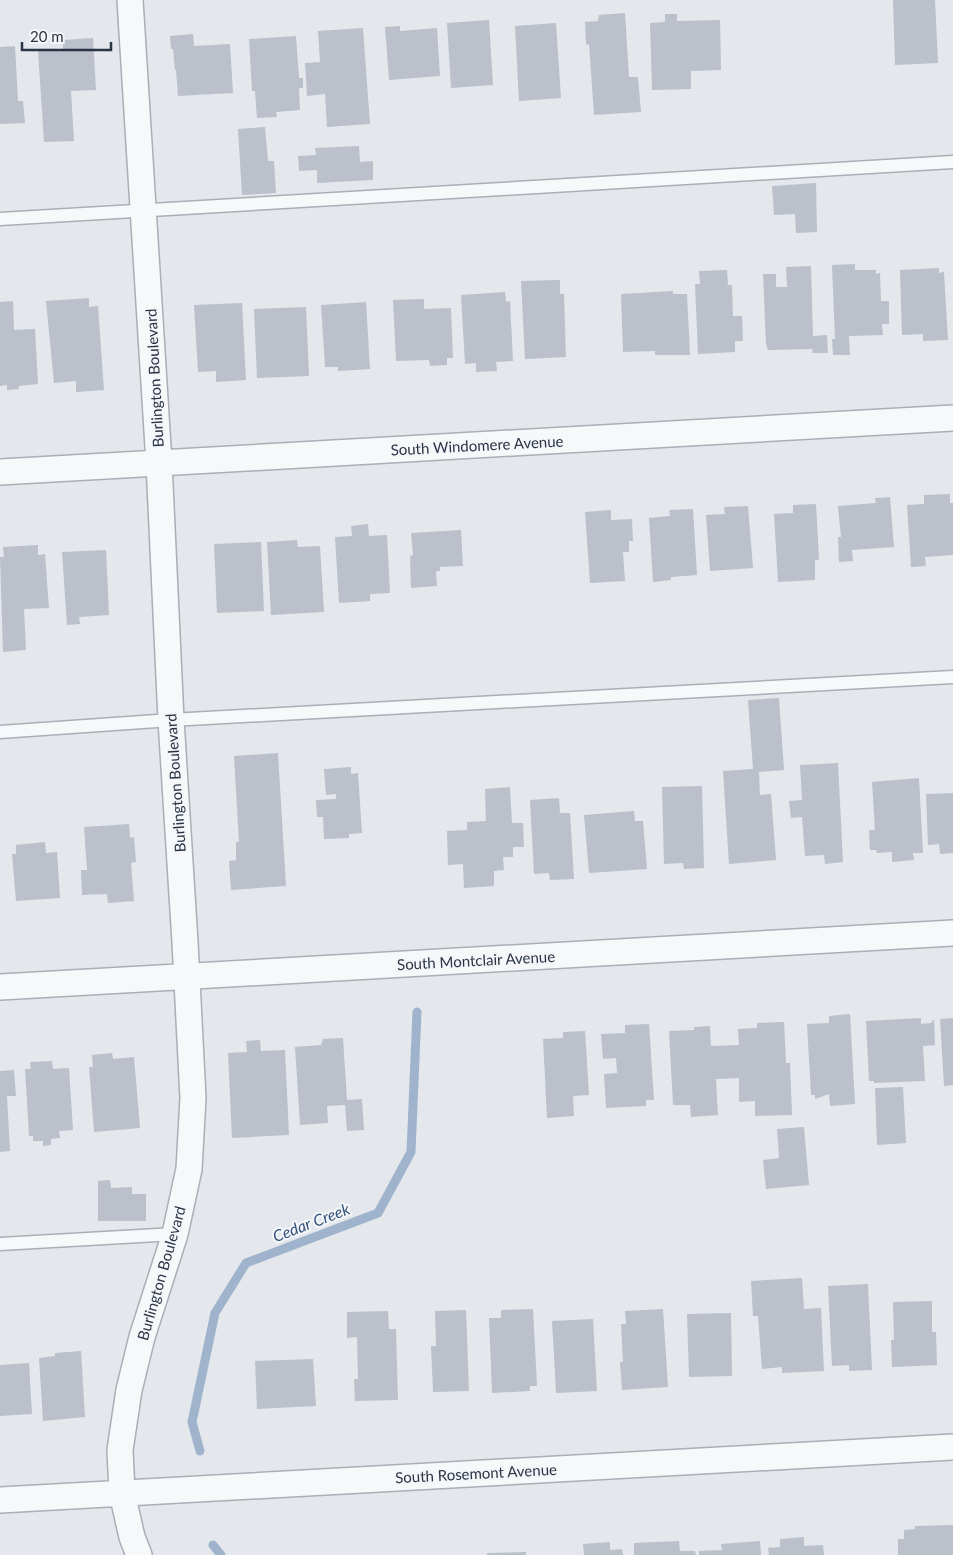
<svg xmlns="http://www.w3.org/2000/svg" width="953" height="1555" font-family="Lato,sans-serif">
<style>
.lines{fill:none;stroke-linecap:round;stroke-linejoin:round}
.stream{stroke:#9fb4cc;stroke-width:9}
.building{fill:#bbc0ca}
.service-casing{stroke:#a9aeb7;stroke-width:15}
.minor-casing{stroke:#a9aeb7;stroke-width:28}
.service{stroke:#f7f8fa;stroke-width:12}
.minor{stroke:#f7f8fa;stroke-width:25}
.labels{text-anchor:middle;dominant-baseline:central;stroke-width:4;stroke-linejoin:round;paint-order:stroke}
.street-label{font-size:15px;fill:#2b3445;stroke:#f4f6f9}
.water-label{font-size:16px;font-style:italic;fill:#34527a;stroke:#f4f6f9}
</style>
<rect width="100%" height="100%" fill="#e4e7ec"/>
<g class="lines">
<path class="stream" d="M200,1451L192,1422L215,1313L246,1263L378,1213L411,1152L417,1012
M213,1545L221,1555"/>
</g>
<path class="building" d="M893,0H935L938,63L895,65Z
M625,13L629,77H638L641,112L594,115L589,44L586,45L585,22L598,21L599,15Z
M665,14H677V21L720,20L721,70L691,71V89L652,90L650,23L665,22Z
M489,20L493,85L451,88L447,23Z
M556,23L561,98L519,101L515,26Z
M400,26V31L437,28L440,76L389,80L385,27Z
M363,28L370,124L327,127L325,94L307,96L305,63L320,62L318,31Z
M193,34L194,46L230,44L233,93L178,96L176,70H175L173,49H171L170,36Z
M296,36L299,78H303V88H299L300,110L276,112L277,117L257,118L255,91H252L249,39Z
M93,38L96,90L71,91L74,141L44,142L38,51L63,50V40Z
M15,46L18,101H23L25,123L0,124V47Z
M265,127L268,161H274L276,193L242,195L238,129Z
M359,146L360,162L373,161V180L317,183V170L299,171L298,156L316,155L315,148Z
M816,183L817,232L796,233L795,214L774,215L772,186Z
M855,264V270H876V274L880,273L881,301H889V324H882L883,335L849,336L850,355H833L832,339H835L832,265Z
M811,266L813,336L827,335L828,353H812L813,349L768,350L766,344L763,274H776V287H787L786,267Z
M939,268V273L944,272L948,340L923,341V334L902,335L900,270Z
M727,270L728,285H732L733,316H742L743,341H735V352L698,354L695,284H700L699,271Z
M560,280V294H564L566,357L525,359L521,281Z
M673,291V294H687L690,355H655V351L623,352L621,294Z
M505,292L506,302L510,301L513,361L496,362L497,371L476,372V363L465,364L461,295Z
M89,298V307L98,306L104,390L76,392V381L54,383L46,301Z
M424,299V309L451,308L453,358H447V365L430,366L429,360L396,361L393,300Z
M13,301L14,330L35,329L38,384L19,386V389L7,390V385L0,386V302Z
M366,302L370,369L338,371V367H325L321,305Z
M242,303L246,380L216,382V371L198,372L194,305Z
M306,307L309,376L257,378L254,309Z
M950,494V503H953V555L925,557L926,566L911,567L907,505L924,504V495Z
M890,497L894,547L852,550L853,561L839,562L838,537H841L838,506L876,503L875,498Z
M816,504L819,560H815V580L778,582L774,514L793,513V505Z
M748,506L753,568L710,571L706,515L725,514L724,507Z
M693,509L697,575L671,577V580L653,582L649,518L670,516L669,510Z
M611,510V520L632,519L633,541H629V552H623L625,581L590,583L585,512Z
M368,524L369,536L387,535L390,593L370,594V601L339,603L335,537L352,536L351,526Z
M461,530L463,566L440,567V571H436L437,586L411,588L410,556L413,555L411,533Z
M297,540L298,547L320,546L324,612L271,615L267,542Z
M261,542L264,611L217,613L214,544Z
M38,545V555L45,554L49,608L24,609L26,650L3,652L0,557H4L3,547Z
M106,550L109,615L79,617L80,624L67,625L62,552Z
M779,698L784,770L759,772L760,795L771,794L776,860L729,864L723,771L753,769L748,700Z
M278,753L286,886L231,890L229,861L236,860V842H239L234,756Z
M838,763L843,862L825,864L824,855L805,856L802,817L791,818L789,801L802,800L800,765Z
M351,767V774L358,773L362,833L349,834V838L324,839L323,817H317L316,800L336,799V794L326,795L324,769Z
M919,778L923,853H913L914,860L892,862V852L877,853L876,850H870L869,830H875L872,782Z
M702,786L704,868L684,869L683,863L664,864L662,787Z
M510,787L512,823H523L524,847H513V857H503L504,870L494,871V886L464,888L463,864L448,865L447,831L467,830V822L486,821L485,789Z
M953,793V853L940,854L939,844L928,845L926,794Z
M559,798L560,813H570L574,879L550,880L549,873L534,874L530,800Z
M634,811L635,821H643L647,869L589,873L584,815Z
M129,824L130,838L134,837L136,862L131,863L134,901L108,903L107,894L82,895L81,870H87L84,827Z
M45,842L46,853L57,852L60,898L16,901L12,854H16V845Z
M850,1014L855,1104L830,1106L829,1094L815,1099V1095H811L807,1024L829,1023V1016Z
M921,1018V1024L931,1023L934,1019L935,1045L923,1046L925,1081L874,1083V1081H869L866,1021Z
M953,1018V1085L944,1086L940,1019Z
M784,1022L786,1063H790L792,1115L755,1116V1101L739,1102V1078L716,1079L718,1115L691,1117L690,1105H673L669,1031L694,1030V1027L710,1026L711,1046L739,1045L738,1029L757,1028V1023Z
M649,1024L654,1100H646V1106L606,1108L604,1074L617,1073L616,1058L603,1059L601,1034L625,1033V1025Z
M585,1031L589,1095L573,1096L574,1116L547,1118L543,1039L563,1038V1032Z
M343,1038L347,1100L362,1099L364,1130L347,1131L345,1105L327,1106L328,1123L300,1125L295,1047L321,1045L323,1039Z
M260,1040L261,1051L285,1050L289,1135L232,1138L228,1053L247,1052L246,1041Z
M112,1053L113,1059L134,1057L140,1128L94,1132L89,1067H93L92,1055Z
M52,1061L53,1069L69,1068L73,1130L59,1131L60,1138L51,1139V1145L43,1146V1141H33V1136H29L25,1069H31L30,1062Z
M14,1070L16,1096H7L10,1151L0,1152V1071Z
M903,1087L906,1143L877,1145L875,1088Z
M804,1127L809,1185L766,1189L763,1160L779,1158L777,1129Z
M110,1180L111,1188L132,1187V1194H146V1221H98V1181Z
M802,1278L804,1309L821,1308L824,1371L782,1373V1367L762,1369L758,1316H753L751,1281Z
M868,1284L872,1370L849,1371V1365L832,1366L828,1286Z
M932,1301V1332H936L937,1365L892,1367L891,1340H894L893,1302Z
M533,1309L537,1386H530V1391L492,1393L489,1318H501V1310Z
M663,1309L668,1387L622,1390L620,1362H623L621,1324H626L625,1311Z
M466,1310L469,1391L433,1392L431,1346H436L435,1311Z
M388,1311L389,1329H396L398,1400L355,1401L354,1379H358L357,1337L347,1338V1312Z
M731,1313L732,1376L689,1377L687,1314Z
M593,1319L597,1391L556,1393L552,1321Z
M81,1351L85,1417L43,1421L39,1358L55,1356V1353Z
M313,1359L316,1406L257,1409L255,1361Z
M29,1363L32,1414L0,1416V1365Z
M953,1525V1555H898V1539H904V1530L915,1529V1526Z
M804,1537V1546L823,1545L824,1555H769L768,1548L780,1547V1539Z
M679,1541L680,1551H695L696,1555H634V1543Z
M760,1541L761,1555H699V1551L722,1550L721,1544Z
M610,1542V1550L622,1549L623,1555H584L583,1544Z
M526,1552V1555H487V1553Z"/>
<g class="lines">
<g class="service-casing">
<path id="service" d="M0,219L953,162
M0,732L171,720L953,677
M0,1244L175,1234"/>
</g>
<g class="minor-casing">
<path id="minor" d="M130,0L159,463L171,720L185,942L193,1098L189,1169L175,1234L142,1337L129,1390L120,1450L122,1493L132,1537L139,1555
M0,472L953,418
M0,987L953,933
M0,1500L953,1447"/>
</g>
<use href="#service" class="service"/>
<use href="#minor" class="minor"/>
</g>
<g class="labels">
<g class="street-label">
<text transform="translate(154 378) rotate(-93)">Burlington Boulevard</text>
<text transform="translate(477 445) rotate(-3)">South Windomere Avenue</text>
<text transform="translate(175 783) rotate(-94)">Burlington Boulevard</text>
<text transform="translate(476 960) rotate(-3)">South Montclair Avenue</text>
<text transform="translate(161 1273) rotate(-74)">Burlington Boulevard</text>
<text transform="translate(476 1473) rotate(-3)">South Rosemont Avenue</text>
</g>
<g class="water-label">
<text transform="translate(311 1222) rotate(-21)">Cedar Creek</text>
</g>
</g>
<path d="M22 42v8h89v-8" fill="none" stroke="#2b3445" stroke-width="2.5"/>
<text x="30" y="42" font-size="15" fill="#2b3445" stroke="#f4f6f9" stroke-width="4" paint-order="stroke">20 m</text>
</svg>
